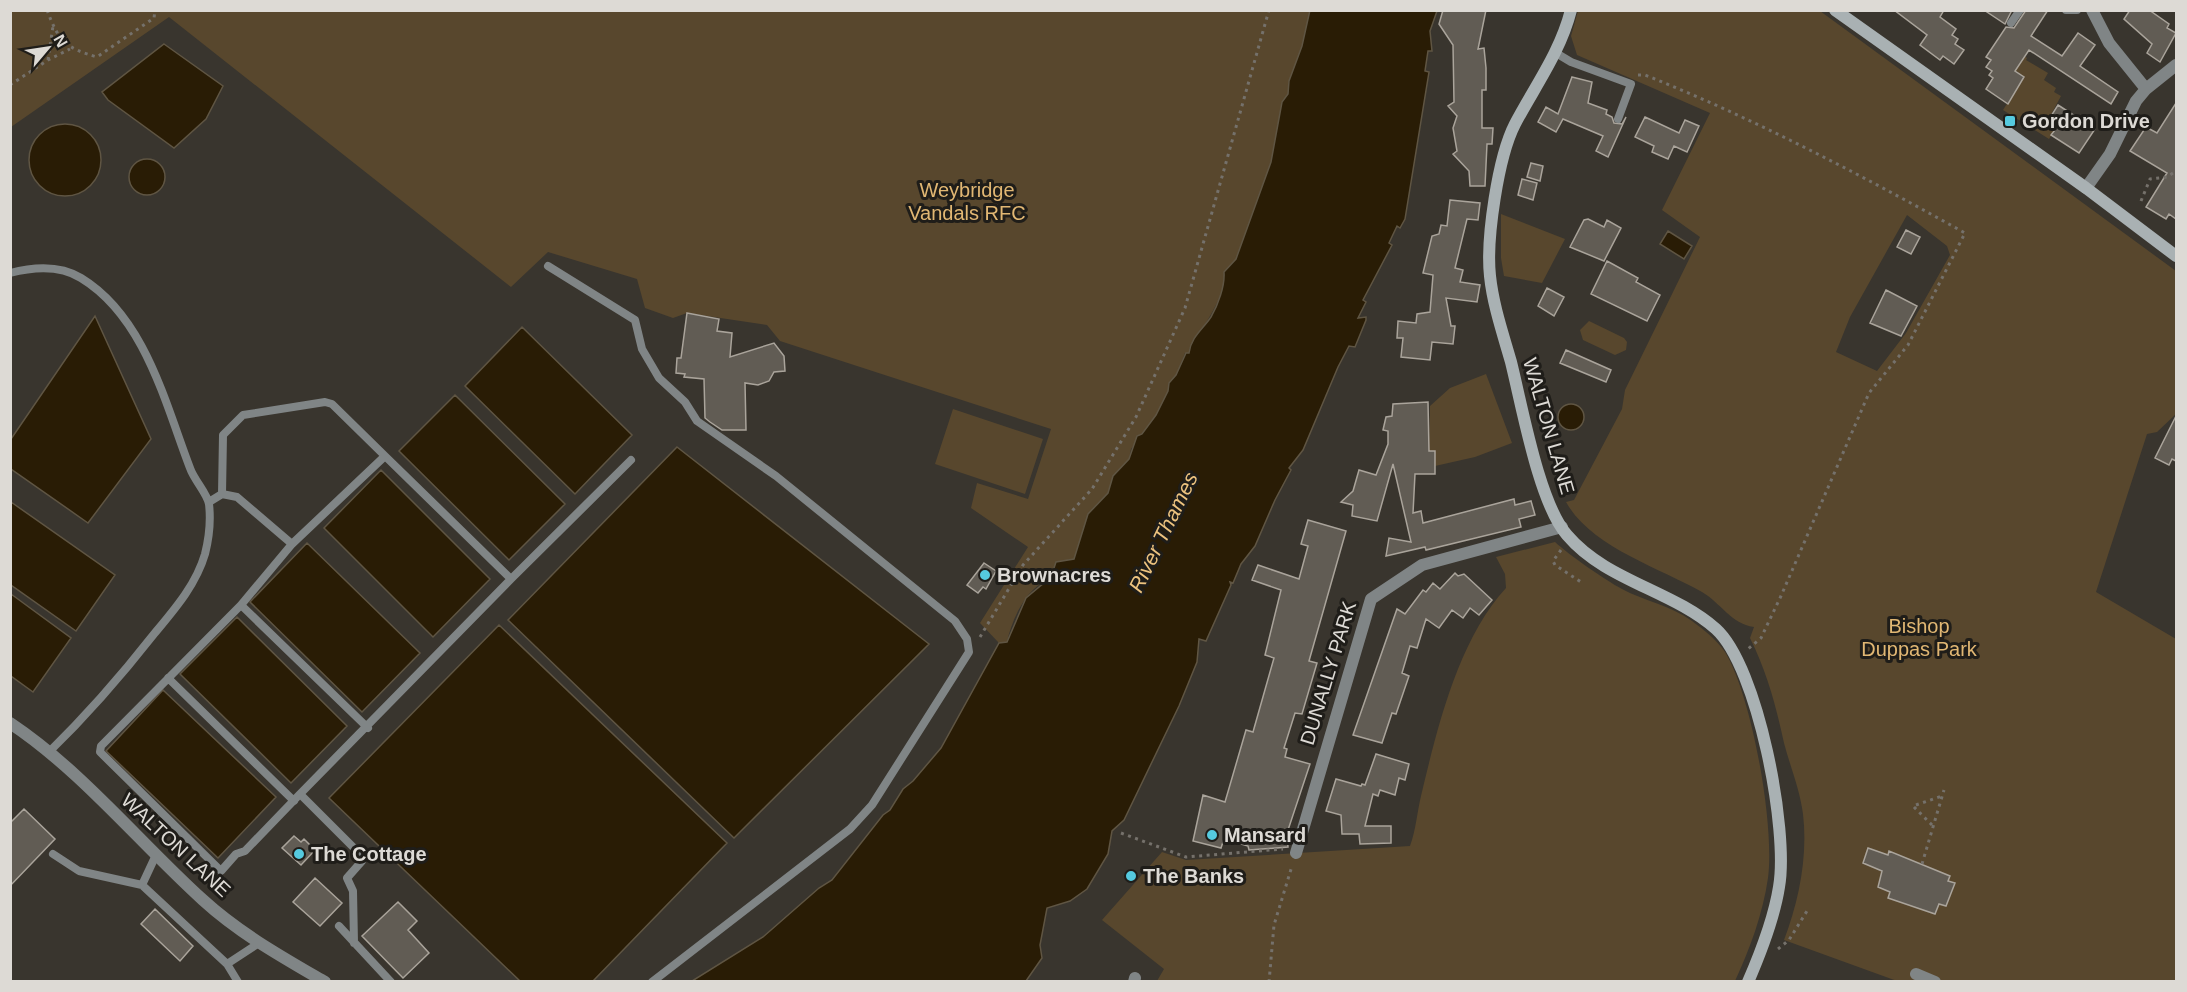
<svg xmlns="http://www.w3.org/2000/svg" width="2187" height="992" font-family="Arial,sans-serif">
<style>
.green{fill:#58472d;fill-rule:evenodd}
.water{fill:#291c05;stroke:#5f5543;stroke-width:1.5}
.building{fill:#615c54;stroke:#aaa49b;stroke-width:1.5}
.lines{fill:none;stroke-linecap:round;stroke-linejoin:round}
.path{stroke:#75716b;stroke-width:3;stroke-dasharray:3 4.5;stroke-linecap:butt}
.lane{stroke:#808586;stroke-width:8}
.street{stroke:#808586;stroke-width:12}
.secondary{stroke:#a9b1b3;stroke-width:12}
.poi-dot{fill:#55cadf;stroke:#1f1d19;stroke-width:2}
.labels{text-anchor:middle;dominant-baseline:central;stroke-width:6;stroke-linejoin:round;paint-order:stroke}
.poi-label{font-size:20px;font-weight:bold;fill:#dddad5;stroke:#1f1d19;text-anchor:start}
.park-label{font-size:20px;fill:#e1b773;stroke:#1f1d19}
.street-label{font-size:20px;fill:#dddad5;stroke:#1f1d19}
.water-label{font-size:21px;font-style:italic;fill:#edc37f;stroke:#1f1d19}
</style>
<rect width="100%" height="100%" fill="#39352e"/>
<path class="green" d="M11,11H1310L1302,46L1289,81L1288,94L1282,102L1271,162L1236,259L1224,272C1226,301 1200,327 1189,353H1185L1176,375L1169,383L1168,391L1156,416L1131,449L1129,459L1113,476L1108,493L1088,514L1074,559L1056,562C1049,582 1037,583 1026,598C1017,610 1010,628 1007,642L999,643L980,623L1028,547L971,508L977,483L1028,499L1051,429L780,341L767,325L687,313L673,318L645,308L637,279L548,252L511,287L169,17L11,127Z
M1578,11H1820L2176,271V414L2157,432L2147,434L2096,592L2176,639V981H1897L1784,940C1799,901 1808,856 1803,814C1800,790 1790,766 1784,743C1776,706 1767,672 1750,638L1754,627C1731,624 1721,603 1702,592C1658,567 1591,547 1566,502L1574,500L1622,409L1625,390L1700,237L1662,210L1710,113L1577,55L1571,36ZM1907,215L1947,246L1950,255L1906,333L1877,371L1836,352L1850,317Z
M2021,53L2027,58L2026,60L2048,73L2044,80L2056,88L2054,92L2061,96L2046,124L2055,130L2049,139L2003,110L2020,83L2016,80L2020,74L2015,70Z
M1501,214L1565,239L1542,283L1504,276L1501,258Z
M1589,321L1624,338L1627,342L1626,350L1615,355L1583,340L1580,330Z
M1486,374L1512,443L1475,457L1435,466V451H1429L1430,406L1450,388Z
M953,409L1043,439L1025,494L935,464Z
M1555,542C1568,554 1605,580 1622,589C1644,601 1670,605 1692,621C1703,629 1717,640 1725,652C1752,696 1775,826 1768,878C1763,913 1750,949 1735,981H1157L1164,969L1102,920L1162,852L1186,860L1410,846C1416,829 1417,813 1421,796C1437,729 1458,640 1506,588L1505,574L1496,557Z"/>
<path class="water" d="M1310,10L1437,11L1430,31L1432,51H1428L1425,71L1429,72L1405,219L1400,228L1397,226L1389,243L1392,245L1363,300L1366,302L1358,318L1366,317V320L1355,347L1349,346L1338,367L1303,450L1289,468L1291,470L1275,500L1255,546L1241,564L1233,583L1230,582L1231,585L1206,641L1199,639L1197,662L1179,706L1124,820L1112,831L1108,854L1087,889L1070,901L1047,908L1040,945L1042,958L1026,981H692L763,937L819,888L832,880L883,815L890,810L903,789L913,781L941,748L999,643L1007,642L1026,598L1051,577L1056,562L1074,559L1088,514L1108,493L1113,476L1129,459L1137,436L1142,434L1156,415L1168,391L1169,383L1176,375L1186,353H1189C1191,337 1203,329 1211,317C1218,305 1225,286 1224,272L1236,259L1271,162L1282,102L1288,94L1289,81L1302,46Z
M164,44L223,86L206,119L174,148L108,100L102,92Z
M29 160a36 36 0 1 1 72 0a36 36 0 1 1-72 0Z
M129 177a18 18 0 1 1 36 0a18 18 0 1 1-36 0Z
M1668,231L1692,246L1684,259L1660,244Z
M95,316L151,439L88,523L11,469V439Z
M522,327L632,435L575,494L465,386Z
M455,395L565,504L509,560L399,451Z
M1558 417a13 13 0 1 1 26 0a13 13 0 1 1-26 0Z
M677,447L929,644L734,838L508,620Z
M381,470L490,579L433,637L324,528Z
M11,502L115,575L76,631L11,585Z
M307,543L420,653L362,712L250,602Z
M11,594L71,638L33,692L11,676Z
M237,617L347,726L291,783L180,674Z
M499,625L727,843L593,981H520L329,798Z
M163,690L276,797L218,858L106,751Z"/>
<path class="building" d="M1443,10H1486L1478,49L1484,48L1486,68V90H1482V128H1493L1492,144H1487L1485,186H1470L1469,171L1453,154L1457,151L1453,128L1457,116L1448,106L1454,102L1453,45L1439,24Z
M1894,10H1944L1940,17L1956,29L1952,35L1958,39L1955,44L1964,50L1954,64L1943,56L1940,60L1920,45L1927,35Z
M1984,10H2012L2005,24Z
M2026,10H2048L2031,36L2062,56L2078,33L2095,45L2080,66L2118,92L2111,104L2029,50L2015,71L2024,77L2008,104L1986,89L1993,78L1989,75L1992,71L1986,67L1991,60L1986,57L2006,27L2014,28Z
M2130,10H2149L2169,24L2167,28L2176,33L2160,62L2147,53L2152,44L2124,19Z
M1572,77L1592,82L1588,103L1607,110L1606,114L1612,117L1614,123L1622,124L1626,117L1608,157L1596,151L1603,136L1563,119L1556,132L1538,122L1546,107L1558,114Z
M2176,103V219L2169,214L2166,219L2146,207L2167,173L2130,151L2146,127L2157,133Z
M2058,105L2095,129L2079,153L2051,135L2055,130L2046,124Z
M1645,117L1679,133L1685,120L1699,126L1687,152L1674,146L1668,159L1652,152L1654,146L1635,137Z
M1531,163L1543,166L1540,181L1527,177Z
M1522,179L1537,183L1533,200L1518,195Z
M1450,200L1480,203L1478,220L1467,219L1455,268L1463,270L1460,282L1480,285L1477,302L1446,298L1451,326H1455L1453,344L1432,342L1430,360L1401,357L1403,338H1397L1398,321L1416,323L1417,314L1430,312L1433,275L1423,273L1432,236L1439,234L1441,225L1447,226Z
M1588,219L1604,227L1607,220L1621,228L1604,261L1570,247L1584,220Z
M1906,230L1920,237L1911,254L1897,247Z
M1607,261L1638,278L1636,282L1660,295L1647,321L1591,294Z
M1547,288L1564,297L1554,316L1538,306Z
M1886,290L1917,306L1901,336L1870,323Z
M687,313L719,319L717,331L732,333L730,357L774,343L784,356L785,371L774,372L769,381L758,385L745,383L746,430H722L710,422L705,418L704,379L684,377L685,374L676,373L677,358H681Z
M1566,350L1611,370L1606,382L1560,363Z
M1428,402L1429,451H1435V474H1415L1413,513L1421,511L1423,523L1514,499L1515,505L1531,501L1535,515L1519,519L1521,527L1426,550L1425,547L1386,556L1389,538L1411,542L1393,464L1377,521L1352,516L1353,505L1341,502L1353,491L1359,470L1376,475L1388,444V431L1383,430L1386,417L1392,416L1393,404Z
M2176,416V461L2172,459L2169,465L2155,458Z
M1308,520L1346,531L1309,661L1317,663L1302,714L1295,713L1284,748L1287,749L1285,757L1310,764L1287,833L1288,847L1249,850L1248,846L1224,839L1221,848L1193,841L1203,795L1225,802L1246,730L1253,732L1274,658L1265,655L1281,590L1252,580L1258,565L1299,579L1308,546L1301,544Z
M984,563L996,571L986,589L983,587L978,593L967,585Z
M1455,573L1458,576L1464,574L1492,600L1479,615L1470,608L1463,618L1452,610L1439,628L1426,619L1417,648L1410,646L1402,673L1409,676L1396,714L1392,713L1382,743L1353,735L1397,609L1405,614L1423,590L1426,592L1433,583L1440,589Z
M1376,754L1409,764L1405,780L1399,778L1395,795L1380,790L1378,796L1373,794L1365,826H1391V843L1360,844L1359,834H1342L1341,815L1326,811L1336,779L1361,786L1362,784L1365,785Z
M24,809L55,839L10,886V823Z
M294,836L301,842L304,839L315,850L301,865L282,848Z
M1868,848L1888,855L1889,851L1950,876L1948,881L1955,883L1946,906L1939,904L1935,914L1888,898L1890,892L1878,887L1882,871L1863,863Z
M315,878L342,903L320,926L293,902Z
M398,902L417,921L408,930L429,953L403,978L362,936Z
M155,909L193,946L180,961L141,924Z"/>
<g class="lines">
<path class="path" d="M47,10C59,42 66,48 97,57L154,18L155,10
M48,60L53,26
M1638,75H1645C1755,119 1861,175 1965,233L1908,345L1869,393L1781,596L1761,638L1748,649
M10,85L48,60L70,49
M2141,201L2150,179L2167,177L2173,173L2176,176
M1561,550L1553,561L1555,565L1581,582
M980,637L1023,565L1092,489L1136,417L1185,308L1269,10
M1932,825L1913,806L1942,796
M1121,833L1186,857L1283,849
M1922,864L1944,790
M1778,949L1789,940L1807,911
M1269,982L1274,925L1292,866"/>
<path class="lane" d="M2066,10H2077
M2011,23L2020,10
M1556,53L1571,62L1631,84L1618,119
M548,266L635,320L642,349L659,378L685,402L697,421L776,476L955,621L967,639L969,652L872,805L850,829L652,982
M10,273C33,267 60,265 81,278C145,317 165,403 190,468C194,480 207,493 209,504C211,521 209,538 205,554C196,585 174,610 154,634C121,676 86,716 48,753
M222,494L223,435L243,415L325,402L332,404L385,456
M209,502L222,494L237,497L292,544L385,456L511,579L631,460
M292,544L241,605L368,728
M241,605L101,746L100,752L221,871L236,854L245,851L300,794
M168,678L294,801
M53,854L79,871L142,885L156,855
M142,885L227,964L259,943
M339,926L391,982
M354,943L353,891L347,878L362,861V856L300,794L511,579
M227,964L238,982"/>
<path class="street" d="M2092,10L2109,43L2146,89
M2086,188L2110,154L2136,101L2146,89L2176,65
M10,723C82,771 139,842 203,900C239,933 282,957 325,982
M1296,853L1371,599L1422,565L1562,527
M1916,974L1935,982
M1134,982L1135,978"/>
<path class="secondary" d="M1571,10C1560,53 1535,86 1515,124C1498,157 1486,239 1490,276C1493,305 1503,334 1511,362C1522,406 1539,503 1567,535C1606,581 1672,590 1716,629C1758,667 1789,831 1779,887C1774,919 1761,952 1748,982
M1835,10L2086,188L2176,256"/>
</g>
<g class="poi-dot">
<rect x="2004" y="115" width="12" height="12" rx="3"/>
<circle cx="985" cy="575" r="6"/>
<circle cx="1212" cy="835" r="6"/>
<circle cx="299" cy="854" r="6"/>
<circle cx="1131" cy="876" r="6"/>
</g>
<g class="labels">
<g class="poi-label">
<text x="2022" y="121">Gordon Drive</text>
<text x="997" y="575">Brownacres</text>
<text x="1224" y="835">Mansard</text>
<text x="311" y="854">The Cottage</text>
<text x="1143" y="876">The Banks</text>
</g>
<g class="park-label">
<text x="967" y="190">Weybridge<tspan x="967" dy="23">Vandals RFC</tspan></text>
<text x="1919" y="626">Bishop<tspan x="1919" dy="23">Duppas Park</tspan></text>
</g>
<g class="street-label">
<text transform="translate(1549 426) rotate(74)">WALTON LANE</text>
<text transform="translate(1328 673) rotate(-73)">DUNALLY PARK</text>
<text transform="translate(176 845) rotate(43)">WALTON LANE</text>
</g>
<g class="water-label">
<text transform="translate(1163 532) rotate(-64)">River Thames</text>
</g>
</g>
<rect width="2187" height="992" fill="none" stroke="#dddad5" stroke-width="24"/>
<g transform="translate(48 48) rotate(61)" stroke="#1f1d19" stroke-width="4.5" paint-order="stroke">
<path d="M0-4.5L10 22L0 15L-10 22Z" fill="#dddad5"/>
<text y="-9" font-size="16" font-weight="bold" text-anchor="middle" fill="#dddad5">N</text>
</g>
</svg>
